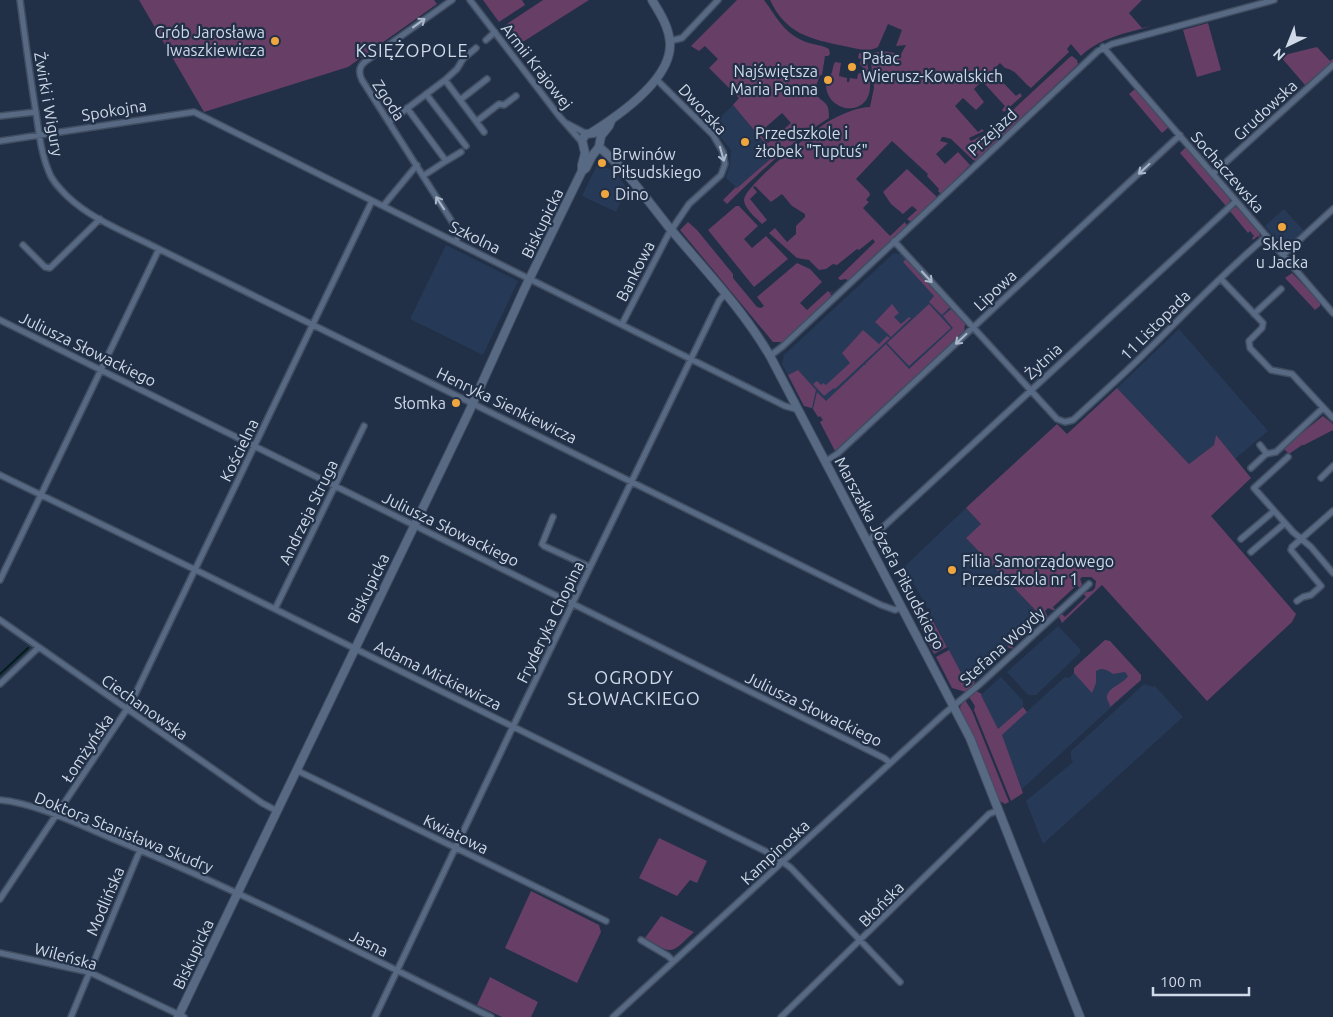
<svg xmlns="http://www.w3.org/2000/svg" width="1333" height="1017" font-family="Ubuntu,sans-serif">
<style>
.built{fill:#263956}
.green{fill:#673e66;fill-rule:evenodd}
.lines{fill:none;stroke-linecap:round;stroke-linejoin:round}
.stream{stroke:#001d1b;stroke-width:2}
.street-casing{stroke:#414e61;stroke-width:8}
.secondary-casing{stroke:#414e61;stroke-width:10}
.street{stroke:#586983;stroke-width:5}
.secondary{stroke:#586983;stroke-width:8}
.oneway{stroke:#abb7ca}
.poi-dot{fill:#f0a63e;stroke:#213047;stroke-width:2}
.labels{text-anchor:middle;dominant-baseline:central;stroke-width:4.5;stroke-linejoin:round;paint-order:stroke}
.poi-label{font-size:16px;fill:#cfd9e8;stroke:#213047;text-anchor:start}
.street-label{font-size:16px;fill:#cfd9e8;stroke:#213047}
.neighbourhood-label{font-size:18px;letter-spacing:1px;fill:#cfd9e8;stroke:#213047}
</style>
<rect width="100%" height="100%" fill="#213047"/>
<path class="built" d="M733,105L775,155L737,188L726,178L730,164L731,150L711,126Z
M597,165H600L614,171L627,188L616,212L582,196Z
M1284,209L1304,231L1284,248L1265,226Z
M446,245L518,281L483,355L410,319Z
M894,253L901,254L965,324L964,331L835,451L820,422L823,420L821,416L818,417L813,409L804,406L782,364L784,355Z
M1179,329L1268,431L1235,459L1216,436L1214,445L1189,464L1117,388Z
M966,508L981,524L967,538L1040,615L966,683L929,612L931,610L930,608L928,609L904,567Z
M1058,626L1080,649V653L1036,695H1028L1007,672Z
M1105,640L1110,641L1141,675V680L1022,789L1001,735L1065,677L1069,678L1074,673V668Z
M1001,677L1023,701V707L998,730L981,695Z
M1144,684L1153,687L1154,685L1183,717L1043,844L1026,801L1073,762L1071,758V751Z"/>
<path class="green" d="M139,0H434L437,4L348,67L204,112Z
M483,0H522L525,5L499,22Z
M543,0H589L518,45L504,26Z
M737,0H764C777,17 783,33 806,42C814,45 823,45 829,49L830,54L828,56H825L822,75H820L816,86V95C826,105 829,102 829,118C792,141 759,173 727,204L723,200L736,187L737,188L775,155L733,105L739,98L709,68L718,59L705,46L699,51L691,46ZM782,113L791,123L768,143L759,133Z
M770,0H1142L1129,13L1142,28L1152,26C1127,33 1101,37 1081,56L1071,44L1067,49L1069,52L1031,88C1022,82 1017,70 1005,68L1000,63L992,71L1016,96L1020,93L1022,96L1004,112L1002,110L1005,106L982,81L974,89L984,102L976,110L963,98L955,106L978,132L982,129L984,131L969,138L971,141L989,132L1070,57L1072,56L1077,60L1078,64L976,161L973,160L951,139L944,137H942L940,141L948,143L936,154L945,164L958,152L970,165L941,194L938,191L939,189L927,176L928,174L892,141L856,179L869,192L870,195L866,200L869,202L863,208L890,236L905,222L907,226L848,281L846,279L840,280L838,278L875,242L873,239L859,250L857,249L837,265L833,264L826,269L819,270L809,260L797,258L769,233L775,228L787,242L796,234V226L805,217V214L792,206L782,194L771,202L755,186L753,187L757,192L750,199L767,220L762,224C756,218 744,208 744,200C744,186 816,128 831,120C842,114 858,107 870,107L874,88L870,54L882,51L901,54L906,45L896,46L902,30L888,24L878,47C867,53 856,48 844,46C810,39 786,34 770,0Z
M1208,23L1221,70L1197,77L1183,30Z
M1317,47L1330,61L1333,59V61L1305,85L1280,56Z
M859,53L864,54C868,60 868,69 869,76C878,119 827,116 826,85C825,79 831,77 832,72C833,68 833,65 835,62L841,63L839,76L847,78V82H849L850,78L857,79L858,74L862,72L864,69L860,64L861,59L858,58Z
M1135,89L1169,127L1162,133L1129,94Z
M1186,147L1229,196L1230,201L1226,206L1180,153Z
M907,169L937,197L911,222L907,219L917,210L912,206L903,214L891,204L883,192Z
M736,206H739L758,226L744,239L752,248L766,236L788,259L754,287L708,230Z
M1235,207L1239,208L1259,232L1260,238L1258,236L1253,240L1252,238L1254,236L1250,231L1248,233L1229,210Z
M688,222L697,230L733,274V278L757,307L761,308L764,306L757,297L797,263L810,269L822,282L800,303L807,310L828,291L830,293L834,291L830,294L832,296L783,342H773L680,230Z
M906,259L950,307L942,315L929,302L934,296L903,262Z
M1292,273L1320,302V306L1315,310L1285,278Z
M892,304L899,313L894,317L901,324L909,317L911,318L891,337L875,322Z
M929,304L951,328L909,366L887,343Z
M951,309L965,324L964,331L835,451L820,422L823,420L820,416L818,417L813,409L817,392L826,401L864,365H866L865,364L886,344L909,369L953,328L943,316Z
M863,330L879,344L887,336L890,338L835,389L834,388L824,396L813,384L817,381L821,385L823,383L826,385L850,363L842,353Z
M798,370L816,390L812,408L804,406L788,375Z
M1117,388L1189,464L1214,445L1216,435L1251,478L1211,516L1296,614L1292,622L1207,701L1102,585L1062,623L1059,617L1061,613L1065,617L1086,597L1083,593L1092,591L1095,588L1096,581L1091,577H1082L1080,579L1082,584L1080,589L1077,585L1053,607L1056,611L1048,608L1045,611L1047,615V619L1044,616L1012,645L1014,649L1009,648L1007,646L1040,615L966,538L981,524L966,508L969,505L1057,424L1067,434Z
M1323,416L1333,424V430L1304,445H1302L1289,454L1283,448Z
M932,619L947,647L934,654L921,628Z
M1105,640L1110,641L1141,675V680L1110,707C1110,703 1106,700 1107,696C1109,687 1123,684 1128,676L1125,672L1113,674C1107,670 1103,667 1096,671V683L1092,693L1074,673V668Z
M949,650L966,682L972,677L975,680L974,685L966,692L952,688L936,657Z
M976,691L982,694L981,695L998,729L1023,707L1027,712L1002,735L1023,793L1011,801L974,710L975,706L969,697Z
M965,700L972,711L1009,802L1005,804L998,800L974,739L961,713L960,707Z
M659,838L707,861L697,883L690,880L677,896L639,878Z
M531,891L599,925L601,932L577,983L505,948Z
M661,916L694,932C669,955 674,955 645,938Z
M490,977L538,1002L531,1017H502L477,1005Z"/>
<g class="lines">
<path class="stream" d="M0,674L28,648"/>
<g class="street-casing">
<path id="street" d="M20,0C25,38 30,75 36,113C39,133 41,153 49,172C52,181 60,189 67,196C92,220 128,233 159,249L881,605L895,610L902,607
M452,0L366,61C359,66 358,72 362,80L456,228L459,233L456,242
M470,0L559,116L581,141
M486,40L495,32
M670,41L682,38L718,0
M1103,47L1333,313
M445,80L484,132
M426,94L466,146
M460,100L487,79
M407,108L446,161L423,176
M0,116L36,112
M477,121L499,104L504,105L516,96
M389,122L445,80L457,69L463,59L476,48
M566,123L587,134
M0,141L194,112L785,406L799,410
M446,161L461,152
M1213,174L1333,65
M383,206L417,165
M894,241L1057,419L1065,422L1073,420C1098,397 1123,375 1146,352C1186,313 1224,272 1267,236
M23,245L45,267L50,268L100,219
M1283,255L1333,209
M1221,279L1263,323L1262,328L1249,341L1250,348L1271,370L1292,374L1333,418
M1254,314L1281,289
M0,320L884,758L890,763
M622,324L668,235L689,204L721,175L725,164L723,152L713,135L656,79
M770,356L783,346L1098,51L1112,44L1274,0
M1260,445L1267,454
M1288,457L1254,488L1293,532L1311,547L1333,573
M826,461L837,454L1180,135
M1251,468L1266,454L1276,452L1323,408
M0,475L204,574L775,856L791,868L900,982
M1321,478L1333,466
M553,517L542,544L544,546L590,567
M1241,539L1274,511
M868,541L1236,201
M1251,552L1285,523
M0,580L159,249
M1297,601L1303,597L1311,595L1321,586L1291,550L1292,547L1333,511
M275,609L364,426
M0,620L262,803L277,811
M0,684L38,648
M296,770L606,921
M0,800C36,803 84,827 118,841C245,893 367,956 491,1017
M0,899L131,703L372,201
M641,940L668,956L673,961
M0,953L89,972L184,1017
M71,1017L140,850
M375,1017L519,714L719,301L725,294
M613,1017L945,713L980,684L1089,584
M781,1017L989,814L999,810"/>
</g>
<g class="secondary-casing">
<path id="secondary" d="M591,133C618,116 672,79 670,43C669,27 660,13 652,0
M599,147C625,168 647,200 668,226C703,268 742,308 770,356L970,738L1080,1017
M582,171V165L585,153L582,140L586,134L594,133
M178,1017L468,414L524,290L582,171L586,168L592,156L599,147L601,136L609,126L611,121"/>
</g>
<use href="#street" class="street"/>
<use href="#secondary" class="secondary"/>
</g>
<defs><path id="oneway-shaft" d="M-6 0H5M1.5-3L5.5 0L1.5 3" fill="none" stroke-width="1.6" stroke-linecap="round" stroke-linejoin="round" transform="scale(1.25)"/></defs>
<g class="oneway">
<use href="#oneway-shaft" transform="translate(419 23) rotate(-36)"/>
<use href="#oneway-shaft" transform="translate(722 154) rotate(74)"/>
<use href="#oneway-shaft" transform="translate(1144 169) rotate(137)"/>
<use href="#oneway-shaft" transform="translate(440 203) rotate(-123)"/>
<use href="#oneway-shaft" transform="translate(927 277) rotate(47)"/>
<use href="#oneway-shaft" transform="translate(961 339) rotate(137)"/>
</g>
<g class="poi-dot">
<circle cx="275" cy="41" r="5"/>
<circle cx="852" cy="67" r="5"/>
<circle cx="828" cy="80" r="5"/>
<circle cx="745" cy="142" r="5"/>
<circle cx="602" cy="163" r="5"/>
<circle cx="605" cy="194" r="5"/>
<circle cx="1282" cy="227" r="5"/>
<circle cx="456" cy="403" r="5"/>
<circle cx="952" cy="570" r="5"/>
</g>
<g class="labels">
<g class="poi-label">
<text x="265" y="32" text-anchor="end">Grób Jarosława<tspan x="265" dy="18">Iwaszkiewicza</tspan></text>
<text x="862" y="58">Pałac<tspan x="862" dy="18">Wierusz-Kowalskich</tspan></text>
<text x="818" y="71" text-anchor="end">Najświętsza<tspan x="818" dy="18">Maria Panna</tspan></text>
<text x="755" y="133">Przedszkole i<tspan x="755" dy="18">żłobek "Tuptuś"</tspan></text>
<text x="612" y="154">Brwinów<tspan x="612" dy="18">Piłsudskiego</tspan></text>
<text x="615" y="194">Dino</text>
<text x="1282" y="244" text-anchor="middle">Sklep<tspan x="1282" dy="18">u Jacka</tspan></text>
<text x="446" y="403" text-anchor="end">Słomka</text>
<text x="962" y="561">Filia Samorządowego<tspan x="962" dy="18">Przedszkola nr 1</tspan></text>
</g>
<g class="street-label">
<text transform="translate(537 66) rotate(52)">Armii Krajowej</text>
<text transform="translate(389 100) rotate(57)">Zgoda</text>
<text transform="translate(49 104) rotate(80)">Żwirki i Wigury</text>
<text transform="translate(703 109) rotate(47)">Dworska</text>
<text transform="translate(114 110) rotate(-9)">Spokojna</text>
<text transform="translate(1265 110) rotate(-43)">Grudowska</text>
<text transform="translate(992 132) rotate(-43)">Przejazd</text>
<text transform="translate(1228 172) rotate(49)">Sochaczewska</text>
<text transform="translate(542 223) rotate(-64)">Biskupicka</text>
<text transform="translate(475 237) rotate(26)">Szkolna</text>
<text transform="translate(635 271) rotate(-63)">Bankowa</text>
<text transform="translate(995 290) rotate(-43)">Lipowa</text>
<text transform="translate(1155 325) rotate(-45)">11 Listopada</text>
<text transform="translate(88 349) rotate(26)">Juliusza Słowackiego</text>
<text transform="translate(1043 361) rotate(-43)">Żytnia</text>
<text transform="translate(507 405) rotate(26)">Henryka Sienkiewicza</text>
<text transform="translate(239 450) rotate(-64)">Kościelna</text>
<text transform="translate(308 512) rotate(-64)">Andrzeja Struga</text>
<text transform="translate(451 529) rotate(26)">Juliusza Słowackiego</text>
<text transform="translate(890 553) rotate(62)">Marszałka Józefa Piłsudskiego</text>
<text transform="translate(368 588) rotate(-64)">Biskupicka</text>
<text transform="translate(550 622) rotate(-64)">Fryderyka Chopina</text>
<text transform="translate(1002 646) rotate(-42)">Stefana Woydy</text>
<text transform="translate(438 675) rotate(26)">Adama Mickiewicza</text>
<text transform="translate(145 707) rotate(35)">Ciechanowska</text>
<text transform="translate(814 709) rotate(26)">Juliusza Słowackiego</text>
<text transform="translate(87 748) rotate(-56)">Łomżyńska</text>
<text transform="translate(124 832) rotate(22)">Doktora Stanisława Skudry</text>
<text transform="translate(456 834) rotate(26)">Kwiatowa</text>
<text transform="translate(775 852) rotate(-43)">Kampinoska</text>
<text transform="translate(105 901) rotate(-67)">Modlińska</text>
<text transform="translate(881 904) rotate(-45)">Błońska</text>
<text transform="translate(369 943) rotate(26)">Jasna</text>
<text transform="translate(193 954) rotate(-65)">Biskupicka</text>
<text transform="translate(66 956) rotate(15)">Wileńska</text>
</g>
<g class="neighbourhood-label">
<text x="412" y="50">KSIĘŻOPOLE</text>
<text x="634" y="677">OGRODY<tspan x="634" dy="21">SŁOWACKIEGO</tspan></text>
</g>
</g>
<g transform="translate(1288 45) rotate(223)" stroke="#213047" stroke-width="4" paint-order="stroke">
<path d="M0-4L9 19L0 12L-9 19Z" fill="#cfd9e8"/>
<text y="-8" font-size="14" font-weight="bold" text-anchor="middle" fill="#cfd9e8">N</text>
</g>
<path d="M1153 987v8h96v-8" fill="none" stroke="#cfd9e8" stroke-width="2.5"/>
<text x="1160" y="987" font-size="15" fill="#cfd9e8" stroke="#213047" stroke-width="4" paint-order="stroke">100 m</text>
</svg>
